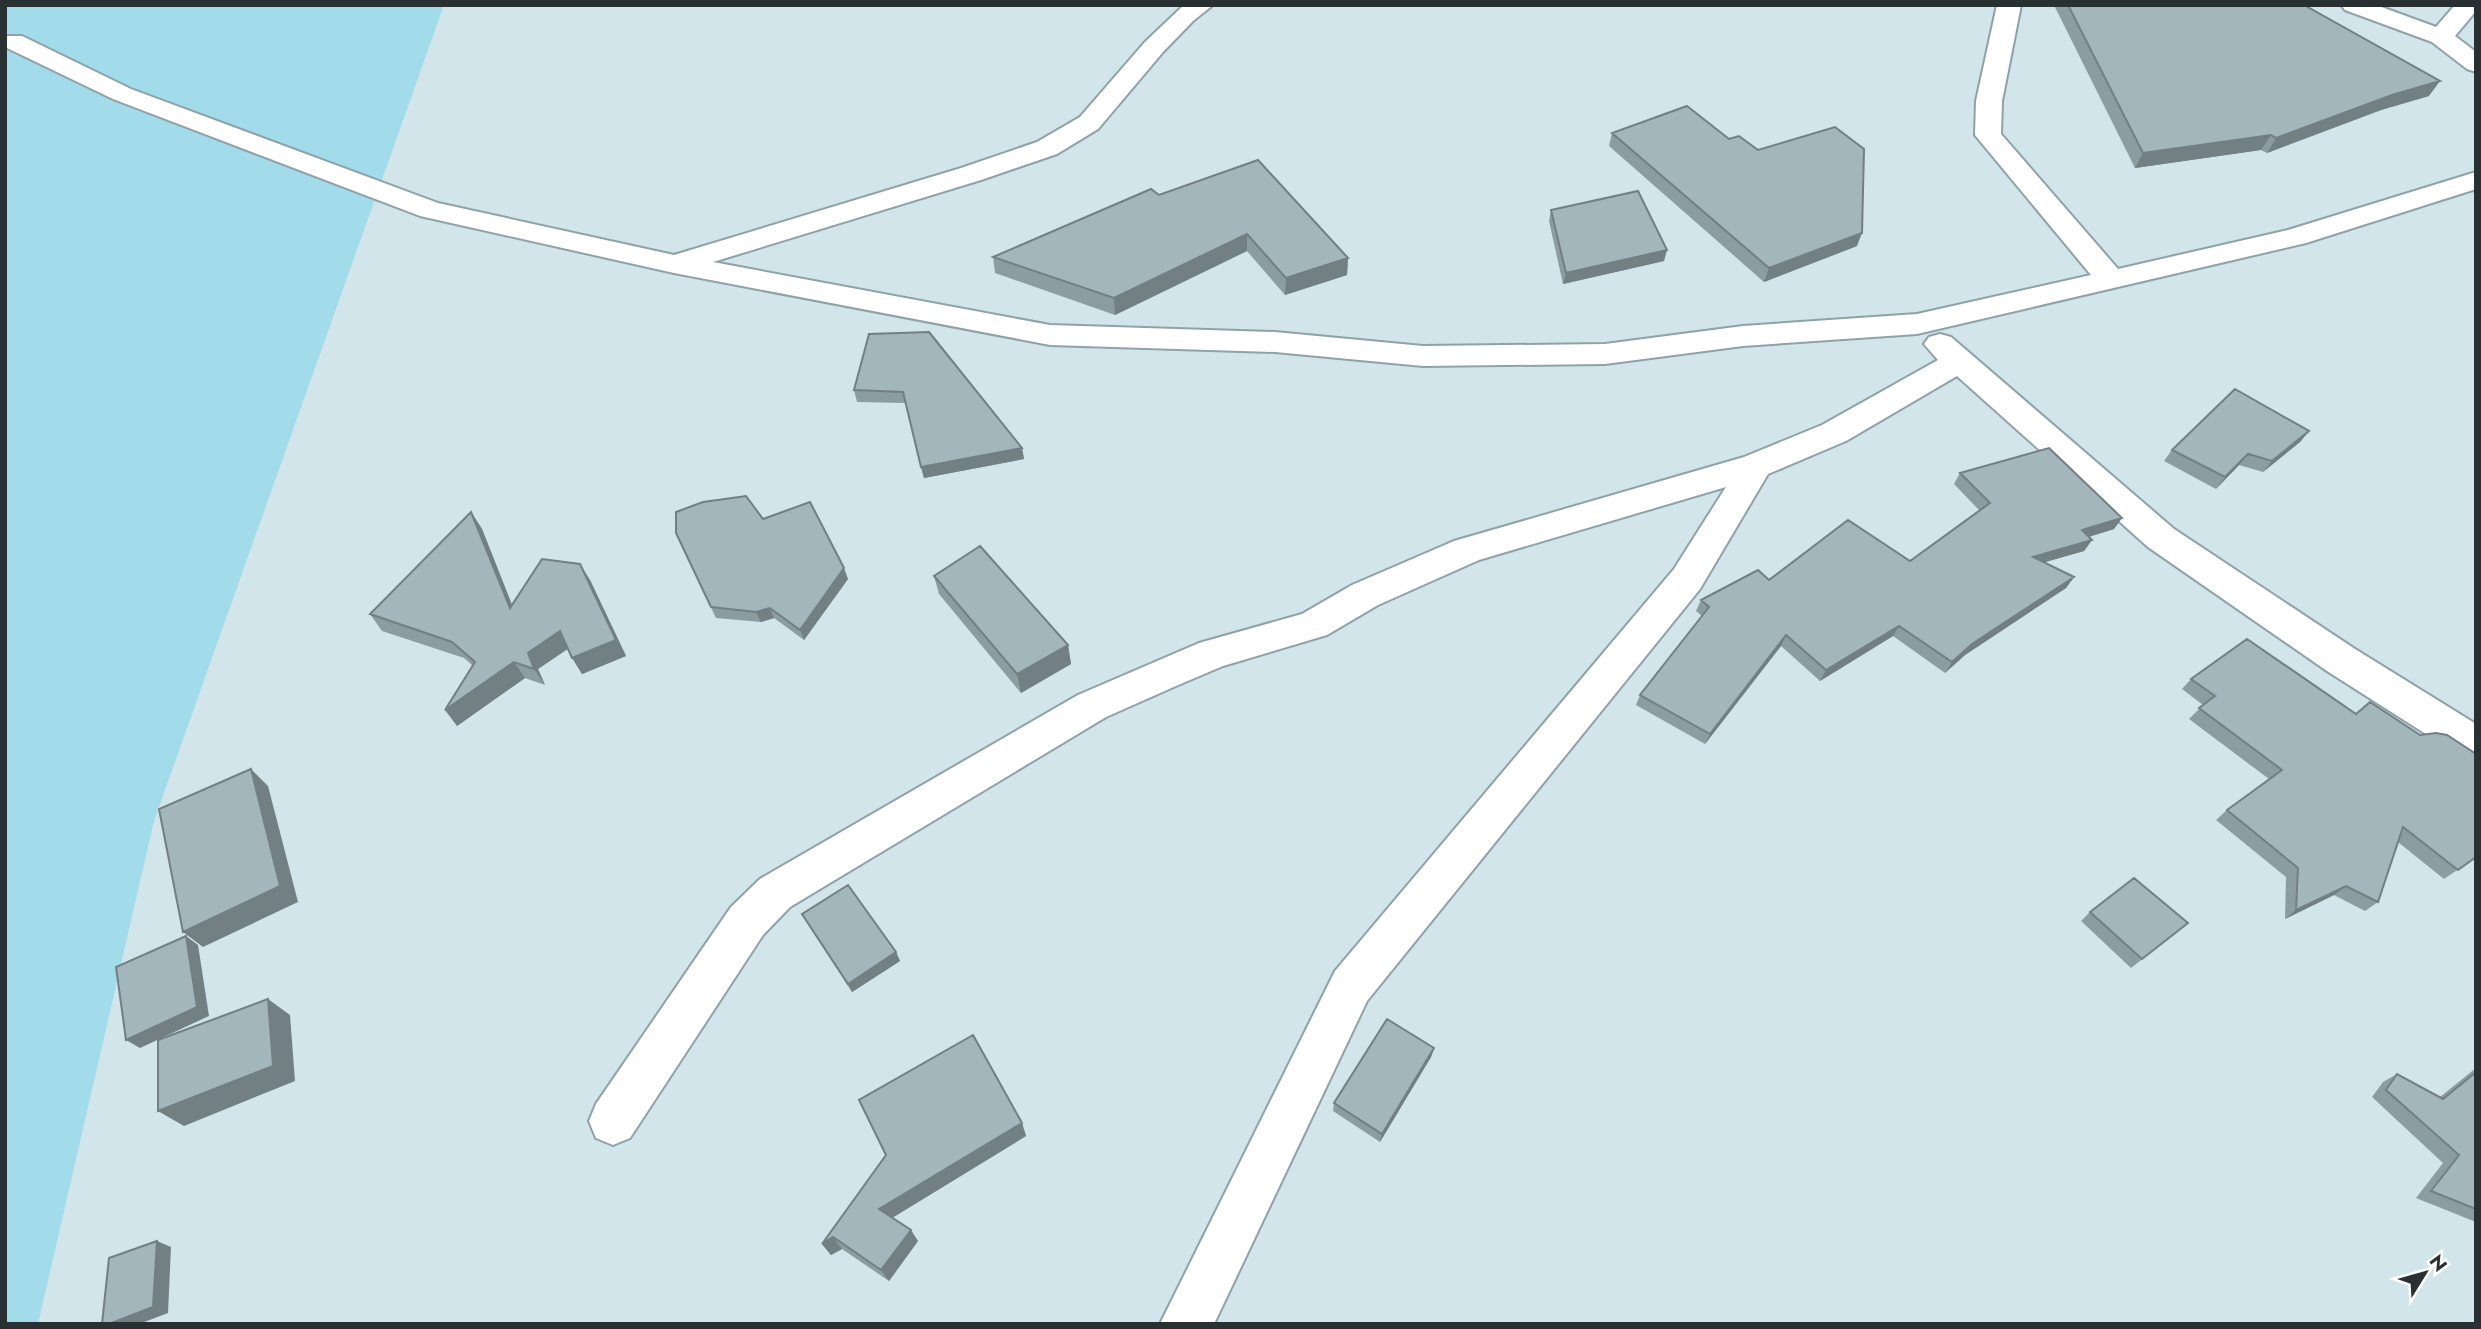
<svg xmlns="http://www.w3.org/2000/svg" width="2481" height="1329" font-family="Jost,sans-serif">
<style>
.green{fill:#a2dbea}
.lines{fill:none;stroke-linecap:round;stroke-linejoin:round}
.street-casing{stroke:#8fa2a7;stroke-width:4}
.street{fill:#fff;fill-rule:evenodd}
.wall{fill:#8c9da1}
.shaded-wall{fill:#727f83}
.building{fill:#a3b6bb;stroke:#727f83;stroke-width:2}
</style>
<rect width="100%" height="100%" fill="#d1e5eb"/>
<path class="green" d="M5,5H444L154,821L38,1324H5Z"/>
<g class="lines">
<g class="street-casing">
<path id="street" d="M1184,5H1213L1193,21L1163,52L1098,129L1057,154L981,180L713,262L1050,325L1275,332L1423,346L1605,344L1743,326L1917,314L2091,275L1975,135L1976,101L1997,5H2021L2002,101L2001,134L2118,269L2288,230L2476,172V189L2306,243L1917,334L1743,346L1605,364L1423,366L1275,352L1050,345L674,273L420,216L113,99L5,47V36H22L131,89L438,203L674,255L961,168L1037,142L1080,117L1145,42Z
M2341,5H2376L2436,27L2455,5H2476V11L2455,36L2476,52V72L2467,69L2432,42L2345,10Z
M1940,334L1951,337L2174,529L2355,649L2476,724V762L2462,757L2327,671L2148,547L1957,376L1846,441L1768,474L1700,589L1367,1001L1214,1324H1160L1335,971L1674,569L1726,487L1479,560L1378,605L1327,635L1223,666L1176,686L1106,717L790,907L763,935L630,1138L613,1145L596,1138L589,1121L596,1104L731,907L760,879L1078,695L1199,643L1302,614L1352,585L1454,541L1744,457L1822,425L1938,360L1924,344L1929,337Z"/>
</g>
<use href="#street" class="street"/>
</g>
<path class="wall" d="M2054,5H2304L2429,96L2381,110L2267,153L2261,150L2135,168Z
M1612,133L1857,246L1764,282L1609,146Z
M1159,195L1348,258L1347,275L1285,295L1247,251L1115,315L995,273L993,257Z
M1551,210L1664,261L1563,284L1549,221Z
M869,334L1022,448L1024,459L924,478L906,403L857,402L854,390Z
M2309,431L2300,442L2263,472L2239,465L2216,489L2164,461L2172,450Z
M1960,473L2122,518L2114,529L2089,537L2092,540L2084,551L2044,562L2074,577L2066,588L1965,655L1945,673L1893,636L1820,681L1781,646L1705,744L1636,705L1640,695L1702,616L1696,611L1701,600L1769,580L1910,561L1979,510L1954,484Z
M471,512L482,529L512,605L590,580L626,656L582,674L568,649L538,669L545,685L525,678L457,726L472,665L464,658L382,631L370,614Z
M763,519L848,579L804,640L774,618L761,622L716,618L676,533Z
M934,576L1068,645L1071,664L1021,693L939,594Z
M2191,679L2476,857L2444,879L2398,842L2378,902L2365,911L2334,895L2285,919L2286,877L2216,820L2227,810L2269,779L2189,719L2203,705L2182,689Z
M2090,912L2177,932L2131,968L2081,921Z
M802,914L896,952L900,961L852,992Z
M1434,1048L1431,1057L1380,1142L1333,1111L1334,1103Z
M2476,1068V1222L2416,1198L2443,1163L2372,1097L2383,1082L2397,1074L2440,1097Z
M1022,1123L1026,1136L892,1218L918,1241L889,1281L842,1249L831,1255L822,1244Z"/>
<path class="shaded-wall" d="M2440,81L2429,96L2381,110L2267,153L2276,138L2392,95Z
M2271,135L2261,150L2135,168L2143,153Z
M1862,233L1857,246L1764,282L1769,268Z
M1247,234V251L1115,315L1114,298Z
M1667,250L1664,261L1563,284L1566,273Z
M1348,258L1347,275L1285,295L1286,278Z
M2309,431L2300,442L2263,472L2272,461Z
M1022,448L1024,459L924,478L921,467Z
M2248,454L2239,465L2216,489L2225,477Z
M471,512L482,529L520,625L510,608Z
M2122,518L2114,529L2075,541L2082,530Z
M2092,540L2084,551L2025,568L2033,557Z
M580,564L590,580L626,656L582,674L572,658Z
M844,568L848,579L804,640L800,630Z
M2074,577L2066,588L1965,655L1945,673L1952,662L1972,644Z
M770,608L774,618L761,622L756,612Z
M1899,626L1893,636L1820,681L1826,670Z
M560,631L570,647L538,669L545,685L534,669L528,653Z
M1786,635L1781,646L1705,744L1710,734Z
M1068,645L1071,664L1021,693L1017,674Z
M514,662L525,678L457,726L445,710Z
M251,769L268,786L298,902L203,947L183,932Z
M2346,886L2334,895L2285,919L2296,910Z
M186,936L198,945L209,1016L140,1048L126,1040Z
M896,952L900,961L852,992L848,984Z
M268,999L290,1015L295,1081L184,1126L158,1111Z
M1434,1048L1431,1057L1380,1142L1382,1134Z
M1022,1123L1026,1136L887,1221L879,1209Z
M911,1230L918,1241L889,1281L881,1270Z
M833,1237L842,1249L831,1255L822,1244Z
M157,1241L171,1247L168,1313L139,1324H109Z"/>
<path class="building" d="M2068,5H2304L2440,81L2392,95L2276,138L2271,135L2143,153Z
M1687,106L1729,139L1739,136L1758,150L1835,127L1864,149L1862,233L1769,268L1612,133Z
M1258,160L1348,258L1286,278L1247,234L1114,298L993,257L1151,189L1159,195Z
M1638,191L1667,250L1566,273L1551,210Z
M929,332L1022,448L921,467L903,392L854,390L869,334Z
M2235,389L2309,431L2272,461L2248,454L2225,477L2172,450Z
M2049,448L2122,518L2082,530L2092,540L2033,557L2074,577L1972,644L1952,662L1899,626L1826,670L1786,635L1710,734L1640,695L1709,607L1701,600L1758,570L1769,580L1848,520L1910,561L1990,503L1960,473Z
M746,496L763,519L810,502L844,568L800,630L770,608L756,612L711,607L676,533V512L703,502Z
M471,512L510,608L542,559L580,564L616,640L572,658L560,631L528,653L534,669L514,662L445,710L475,662L452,642L370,614Z
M980,546L1068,645L1017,674L934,576Z
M2247,639L2356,714L2370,702L2420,735L2436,733L2447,735L2476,754V857L2458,870L2403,827L2378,902L2346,886L2296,910L2298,868L2227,810L2282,770L2199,708L2215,696L2191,679Z
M251,769L280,886L183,932L159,809Z
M2134,878L2188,923L2142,959L2090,912Z
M848,885L896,952L848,984L802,914Z
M186,936L197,1007L126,1040L116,967Z
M268,999L273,1066L158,1111V1040Z
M1387,1019L1434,1048L1382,1134L1334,1103Z
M973,1035L1022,1123L879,1209L911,1230L881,1270L833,1237L822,1244L886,1155L859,1100Z
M2476,1072V1209L2431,1191L2459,1155L2386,1090L2397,1074L2443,1099Z
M157,1241L153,1307L109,1324H102L109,1258Z"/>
<rect width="2481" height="1329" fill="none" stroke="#283032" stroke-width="14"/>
<g transform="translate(2425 1273) rotate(53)" stroke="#ffffff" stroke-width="5" paint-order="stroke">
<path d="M0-5L12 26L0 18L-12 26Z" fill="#283032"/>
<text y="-10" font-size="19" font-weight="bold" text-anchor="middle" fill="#283032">N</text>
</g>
</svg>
